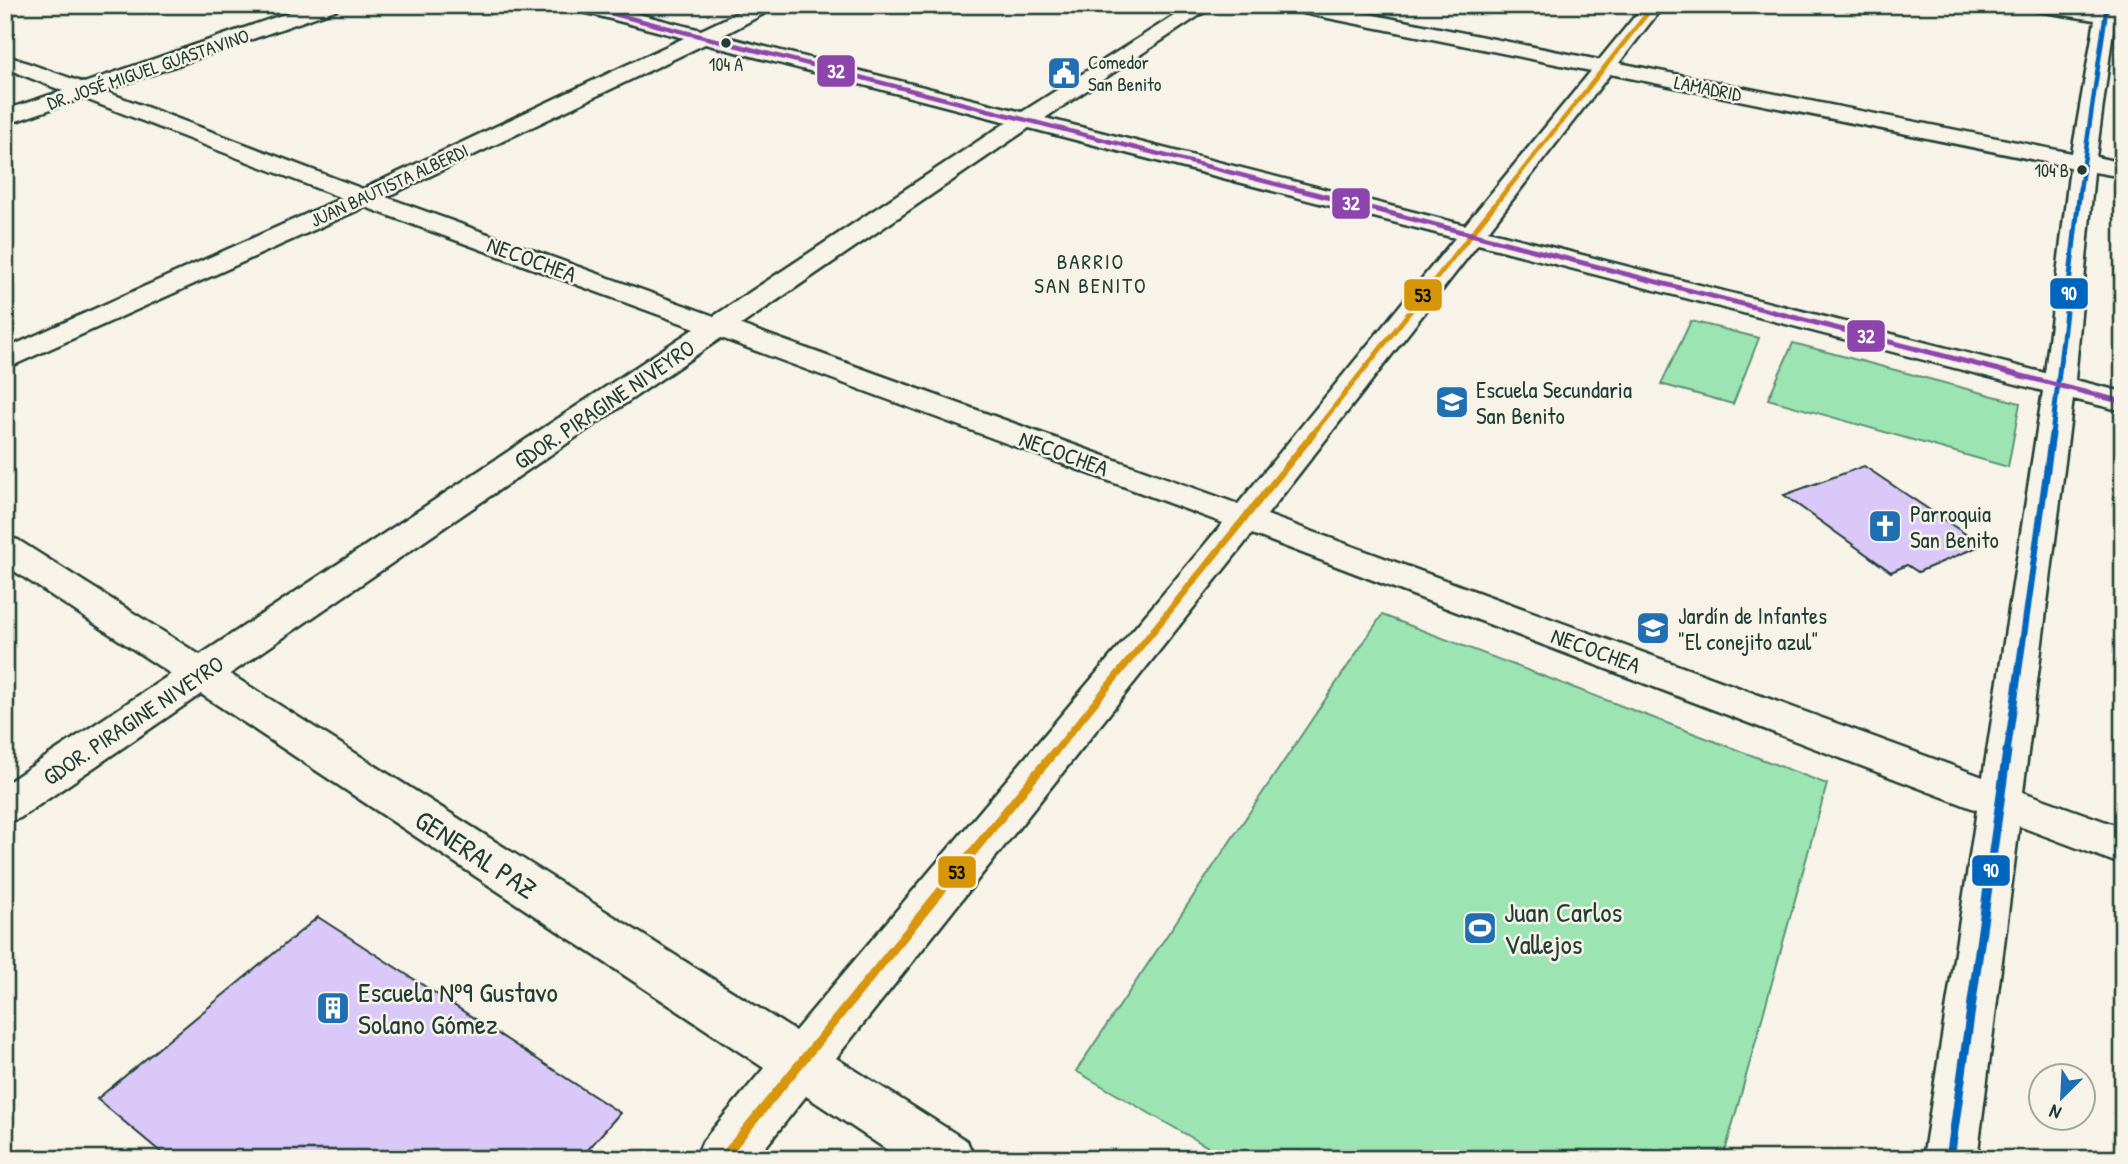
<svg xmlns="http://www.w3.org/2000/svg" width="2128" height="1164" font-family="'Patrick Hand',sans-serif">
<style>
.green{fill:#9ce5b3;stroke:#5e9174;stroke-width:2}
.building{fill:#dac8f9;stroke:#1f3d34;stroke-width:2}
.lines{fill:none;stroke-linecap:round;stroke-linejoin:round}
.minor-casing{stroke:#1f3d34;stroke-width:5}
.minor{fill:#f7f3e8;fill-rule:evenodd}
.bus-1-far3-casing{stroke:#f7f3e8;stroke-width:8}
.bus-1-far2-casing{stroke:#f7f3e8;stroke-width:10}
.bus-1-far1-casing{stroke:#f7f3e8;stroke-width:12}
.bus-1-casing{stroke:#f7f3e8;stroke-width:14}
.bus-2-far3-casing{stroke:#f7f3e8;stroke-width:8}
.bus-2-far2-casing{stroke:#f7f3e8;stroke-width:10}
.bus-2-far1-casing{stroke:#f7f3e8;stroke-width:12}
.bus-2-casing{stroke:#f7f3e8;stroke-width:14}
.bus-3-far1-casing{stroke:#f7f3e8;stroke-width:8}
.bus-3-casing{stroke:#f7f3e8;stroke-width:10}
.bus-1-far3{stroke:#d79608;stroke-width:4.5}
.bus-1-far2{stroke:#d79608;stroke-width:5}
.bus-1-far1{stroke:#d79608;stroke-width:7}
.bus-1{stroke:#d79608;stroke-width:9}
.bus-2-far3{stroke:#0065bd;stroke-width:4.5}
.bus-2-far2{stroke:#0065bd;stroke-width:5}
.bus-2-far1{stroke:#0065bd;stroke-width:7}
.bus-2{stroke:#0065bd;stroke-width:9}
.bus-3-far1{stroke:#8e44ad;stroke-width:4.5}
.bus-3{stroke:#8e44ad;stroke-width:5}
.bus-dot{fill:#1f3d34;stroke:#f7f3e8;stroke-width:2.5}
.labels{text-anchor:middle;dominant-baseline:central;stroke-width:5;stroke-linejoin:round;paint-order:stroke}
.far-bus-label{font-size:18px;fill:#1f3d34;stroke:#f7f3e8}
.far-poi-label{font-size:19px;fill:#1f3d34;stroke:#f7f3e8;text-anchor:start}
.far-street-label{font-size:19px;fill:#1f3d34;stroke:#f7f3e8}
.far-neighbourhood-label{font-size:21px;letter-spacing:2px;fill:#1f3d34;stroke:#f7f3e8}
.street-label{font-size:23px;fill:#1f3d34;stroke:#f7f3e8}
.poi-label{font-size:23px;fill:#1f3d34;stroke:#f7f3e8;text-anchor:start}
.near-street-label{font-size:28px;fill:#1f3d34;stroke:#f7f3e8}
.near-poi-label{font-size:28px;fill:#1f3d34;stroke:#f7f3e8;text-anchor:start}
.line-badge{stroke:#f7f3e8;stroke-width:2.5}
.badge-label{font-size:19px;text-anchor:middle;font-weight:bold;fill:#fff}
.pale-badge-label{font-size:19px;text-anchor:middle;font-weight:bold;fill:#111}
</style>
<rect width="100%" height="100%" fill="#f7f3e8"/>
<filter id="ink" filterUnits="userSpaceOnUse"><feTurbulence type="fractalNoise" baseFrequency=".0143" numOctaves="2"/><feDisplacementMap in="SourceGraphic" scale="14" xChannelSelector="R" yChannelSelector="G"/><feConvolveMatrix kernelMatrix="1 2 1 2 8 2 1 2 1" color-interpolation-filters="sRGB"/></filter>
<g filter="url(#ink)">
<path class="green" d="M1691,321L1759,338L1733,404L1661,384Z
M1793,343L2020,403L2008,467L1768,399Z
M1382,615L1827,784L1723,1159H1229L1076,1071Z"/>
<path class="building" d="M1864,466L1982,545L1918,572L1907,565L1891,572L1784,495Z
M318,917L620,1113L580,1159H169L97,1099Z"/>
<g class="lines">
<g class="minor-casing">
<path id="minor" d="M311,5H341L338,9L104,91L363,189L684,38L572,9L569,5H603L701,30L754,5H780L722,36L1022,112L1191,5H1215L1045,118L1465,225L1591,71L1293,11L1283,5H1324L1599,60L1644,5H1664L1619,63L2072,153L2095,20L2037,11L2027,5L2097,9V5H2117L2116,12L2123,13V25L2114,23L2096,157L2123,163V177L2094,172L2075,380L2123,392V411L2073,399L2023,792L2123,828V865L2019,826L1977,1159H1923L1977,810L1252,534L836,1058L967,1141L975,1159H901L806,1096L756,1159H695L703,1141L764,1068L201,694L20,818L5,823V784L171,674L5,565V537L18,540L200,655L695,328L365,207L5,369V349L342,198L83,98L5,125V110L63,91L5,68V55L84,83ZM705,44L1007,122L714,316L386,197ZM1610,74L2070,167L2045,373L1488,231ZM1029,128L1455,238L1238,504L741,325ZM1478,244L2043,391L1983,777L1267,515ZM721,338L1223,523L795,1031L230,674Z"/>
</g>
<use href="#minor" class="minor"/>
<g class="bus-1-far3-casing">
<path id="bus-1-far3" d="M1507,190L1654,5"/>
</g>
<g class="bus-1-far2-casing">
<path id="bus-1-far2" d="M1312,435L1508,188"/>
</g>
<g class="bus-1-far1-casing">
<path id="bus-1-far1" d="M1054,753L1313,434"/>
</g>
<g class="bus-1-casing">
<path id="bus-1" d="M722,1159L1055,751"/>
</g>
<g class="bus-2-far3-casing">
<path id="bus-2-far3" d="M2080,190L2107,5"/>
</g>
<g class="bus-2-far2-casing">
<path id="bus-2-far2" d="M2052,435L2080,188"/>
</g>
<g class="bus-2-far1-casing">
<path id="bus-2-far1" d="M2007,753L2052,434"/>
</g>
<g class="bus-2-casing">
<path id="bus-2" d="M1950,1159L2007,751"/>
</g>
<g class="bus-3-far1-casing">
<path id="bus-3-far1" d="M579,5L1299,190"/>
</g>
<g class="bus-3-casing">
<path id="bus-3" d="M1292,188L2123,402"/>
</g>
<use href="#bus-1-far3" class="bus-1-far3"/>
<use href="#bus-1-far2" class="bus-1-far2"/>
<use href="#bus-1-far1" class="bus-1-far1"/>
<use href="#bus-1" class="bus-1"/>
<use href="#bus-2-far3" class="bus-2-far3"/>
<use href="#bus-2-far2" class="bus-2-far2"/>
<use href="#bus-2-far1" class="bus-2-far1"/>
<use href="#bus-2" class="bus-2"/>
<use href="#bus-3-far1" class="bus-3-far1"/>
<use href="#bus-3" class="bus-3"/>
</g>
</g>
<defs>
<g id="civic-square" transform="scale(1.75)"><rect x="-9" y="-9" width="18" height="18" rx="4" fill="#1f6fb2" stroke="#f7f3e8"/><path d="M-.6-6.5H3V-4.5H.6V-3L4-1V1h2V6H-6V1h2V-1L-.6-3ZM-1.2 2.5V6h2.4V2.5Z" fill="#fff"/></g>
<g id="school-square" transform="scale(1.75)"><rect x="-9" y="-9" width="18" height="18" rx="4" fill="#1f6fb2" stroke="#f7f3e8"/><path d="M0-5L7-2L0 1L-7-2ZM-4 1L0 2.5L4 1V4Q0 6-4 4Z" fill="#fff"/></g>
<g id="church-square" transform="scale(1.75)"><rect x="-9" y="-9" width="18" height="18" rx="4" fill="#1f6fb2" stroke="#f7f3e8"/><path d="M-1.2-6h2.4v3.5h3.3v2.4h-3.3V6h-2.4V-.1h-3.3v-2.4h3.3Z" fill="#fff"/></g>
<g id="stadium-square" transform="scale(1.75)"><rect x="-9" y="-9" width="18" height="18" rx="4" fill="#1f6fb2" stroke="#f7f3e8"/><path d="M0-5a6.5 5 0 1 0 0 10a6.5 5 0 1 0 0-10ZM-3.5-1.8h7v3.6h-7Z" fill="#fff"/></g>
<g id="building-square" transform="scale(1.75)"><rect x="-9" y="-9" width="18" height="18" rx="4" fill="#1f6fb2" stroke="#f7f3e8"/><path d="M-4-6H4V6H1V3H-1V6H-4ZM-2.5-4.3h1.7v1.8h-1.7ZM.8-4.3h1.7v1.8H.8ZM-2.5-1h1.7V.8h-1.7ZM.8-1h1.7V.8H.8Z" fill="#fff"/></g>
</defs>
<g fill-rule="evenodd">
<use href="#civic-square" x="1064" y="73"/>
<use href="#school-square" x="1452" y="402"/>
<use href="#church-square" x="1885" y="526"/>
<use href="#school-square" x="1653" y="628"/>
<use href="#stadium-square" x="1480" y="928"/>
<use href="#building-square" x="333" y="1008"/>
</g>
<g class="bus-dot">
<circle cx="726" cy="43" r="6"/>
<circle cx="2082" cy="170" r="6"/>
</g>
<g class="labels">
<g class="far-bus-label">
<text x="726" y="64">104 A</text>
<text x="2069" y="170" text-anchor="end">104 B</text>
</g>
<g class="far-poi-label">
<text x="1088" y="62">Comedor<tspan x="1088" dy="22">San Benito</tspan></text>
</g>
<g class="far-street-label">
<text transform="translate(148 69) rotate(-19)">DR. JOSÉ MIGUEL GUASTAVINO</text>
<text transform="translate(1708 88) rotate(11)">LAMADRID</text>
<text transform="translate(389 185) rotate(-25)">JUAN BAUTISTA ALBERDI</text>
</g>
<g class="far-neighbourhood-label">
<text x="1091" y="261">BARRIO<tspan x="1091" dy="24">SAN BENITO</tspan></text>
</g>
<g class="street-label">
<text transform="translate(532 259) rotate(20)">NECOCHEA</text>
<text transform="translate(604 404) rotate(-34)">GDOR. PIRAGINE NIVEYRO</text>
<text transform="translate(1064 453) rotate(20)">NECOCHEA</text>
<text transform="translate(1596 650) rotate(20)">NECOCHEA</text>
<text transform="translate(133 720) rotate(-34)">GDOR. PIRAGINE NIVEYRO</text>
</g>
<g class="poi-label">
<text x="1476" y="389">Escuela Secundaria<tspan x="1476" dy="26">San Benito</tspan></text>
<text x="1910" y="513">Parroquia<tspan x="1910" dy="26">San Benito</tspan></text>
<text x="1678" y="615">Jardín de Infantes<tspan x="1678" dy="26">"El conejito azul"</tspan></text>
</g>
<g class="near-street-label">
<text transform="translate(476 854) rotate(33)">GENERAL PAZ</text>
</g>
<g class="near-poi-label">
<text x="1504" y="912">Juan Carlos<tspan x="1504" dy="32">Vallejos</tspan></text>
<text x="358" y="992">Escuela Nº9 Gustavo<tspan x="358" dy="32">Solano Gómez</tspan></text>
</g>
</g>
<g class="line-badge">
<rect x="816" y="54" width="40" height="34" rx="7" fill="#8e44ad"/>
<rect x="1331" y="187" width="40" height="33" rx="7" fill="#8e44ad"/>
<rect x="2049" y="277" width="40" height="33" rx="7" fill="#0065bd"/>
<rect x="1403" y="278" width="40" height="34" rx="7" fill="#d79608"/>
<rect x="1846" y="319" width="40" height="34" rx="7" fill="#8e44ad"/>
<rect x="1971" y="854" width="40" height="33" rx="7" fill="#0065bd"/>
<rect x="937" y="855" width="40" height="34" rx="7" fill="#d79608"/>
</g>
<g class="badge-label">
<text x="836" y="78">32</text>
<text x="1351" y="210">32</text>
<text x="2069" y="300">90</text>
<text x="1866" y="343">32</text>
<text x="1991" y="877">90</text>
</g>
<g class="pale-badge-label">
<text x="1423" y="302">53</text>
<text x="957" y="879">53</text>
</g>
<rect width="2128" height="1164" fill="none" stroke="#f7f3e8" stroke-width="28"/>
<rect x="14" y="14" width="2100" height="1136" fill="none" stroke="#1f3d34" stroke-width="2.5" filter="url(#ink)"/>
<g transform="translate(2062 1097) rotate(204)"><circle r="33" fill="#f7f3e8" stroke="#a1aaa0" stroke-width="2"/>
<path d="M0-5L12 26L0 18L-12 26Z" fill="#1f6fb2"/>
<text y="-10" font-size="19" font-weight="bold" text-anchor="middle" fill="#1f3d34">N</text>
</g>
</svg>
